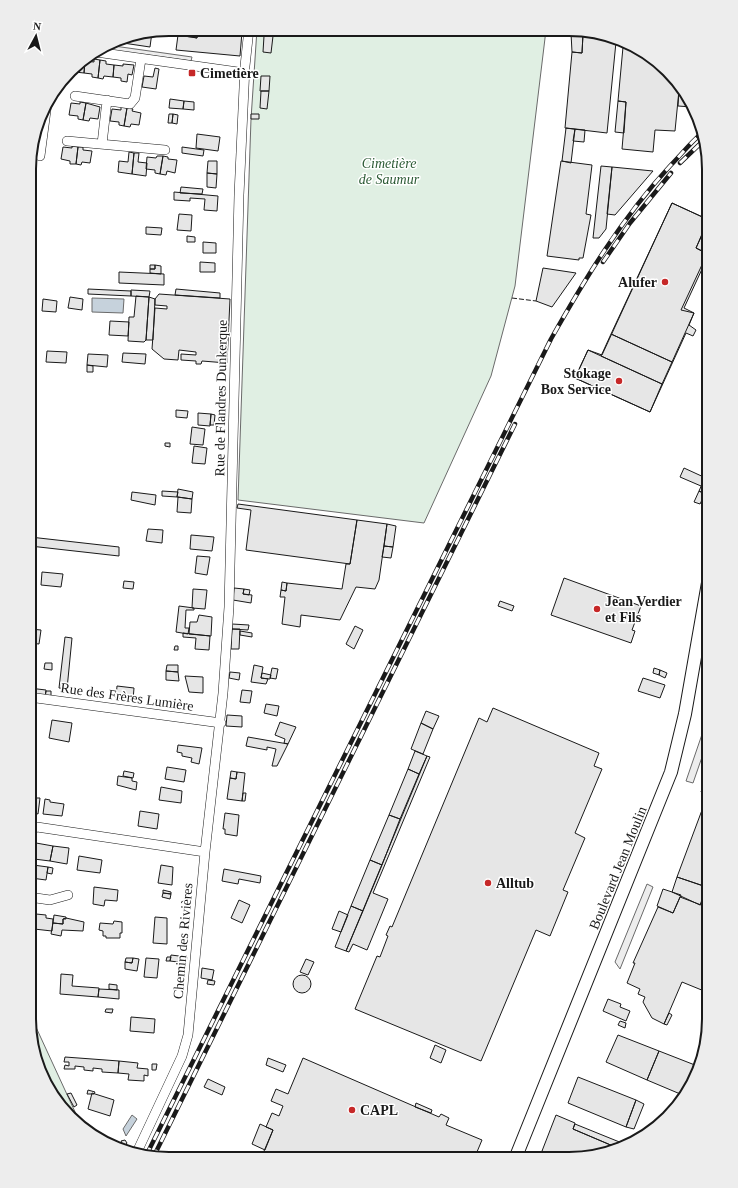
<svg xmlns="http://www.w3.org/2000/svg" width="738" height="1188" font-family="'Times New Roman',serif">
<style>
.green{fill:#e0efe3;stroke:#6a6a6a}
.parking{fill:#ededed;stroke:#6a6a6a}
.water{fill:#c6d2dc;stroke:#6a6a6a}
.building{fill:#e6e6e6;stroke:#1a1a1a}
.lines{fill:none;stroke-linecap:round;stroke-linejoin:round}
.minor-casing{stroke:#1a1a1a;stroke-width:10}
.tertiary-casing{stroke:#1a1a1a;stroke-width:14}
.minor{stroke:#fff;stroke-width:9}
.tertiary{stroke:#fff;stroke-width:12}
.rail-casing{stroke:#1a1a1a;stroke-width:4.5}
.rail{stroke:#fff;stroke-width:3;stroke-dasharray:9;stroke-linecap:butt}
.fence{stroke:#1a1a1a;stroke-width:1;stroke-dasharray:5 2;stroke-linecap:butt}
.poi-dot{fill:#c62828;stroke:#fff;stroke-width:1.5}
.labels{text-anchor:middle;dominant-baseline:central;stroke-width:3;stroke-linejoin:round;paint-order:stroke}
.poi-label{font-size:14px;font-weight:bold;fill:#1a1a1a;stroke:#fff;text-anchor:start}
.park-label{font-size:14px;font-style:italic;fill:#2b5a34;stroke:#fff}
.street-label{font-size:14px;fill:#1a1a1a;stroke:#fff}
.rim{fill:none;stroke:#1a1a1a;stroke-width:2}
</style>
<rect width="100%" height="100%" fill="#fff"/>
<path class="green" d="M257,29L546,30L515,286L491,376L424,523L238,500L251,119Z
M29,1012L82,1127L40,1072Z"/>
<path class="parking" d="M107,45L192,57L191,61L101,49Z
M709,714V737L693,783L686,781Z
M647,884L653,887L620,969L615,962Z"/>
<path class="water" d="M92,298L124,299L123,313L92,312Z
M132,1115L137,1119L126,1136L123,1129Z"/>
<path class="building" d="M183,29H192V37L182,36Z
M192,29H197V38L192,37Z
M197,29H204V34L228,36V31L242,32L240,56L176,50L178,35L197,38Z
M257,29H262V35H256Z
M152,32L150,47L123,43V38Z
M571,33L583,34L582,53L572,52Z
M583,34L602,36L616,42L607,133L565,128L572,52L582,53Z
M264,36H273L271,53L263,52Z
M623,47L654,58L679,90L675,131L655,130L653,152L622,149L626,102L618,101Z
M94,59L100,60L98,78L92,77V74L84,73L85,61L94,62Z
M100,60L106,61V64L114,65L113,77L104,76L103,79L98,78Z
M82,61H85L84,73L75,72V74H69L77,64Z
M123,64L134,65L132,75L128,74L127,82L121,81V78L113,77L114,65L123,66Z
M155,68L159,69L156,89L142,87L144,76L153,77Z
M261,76H270L269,91H260Z
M679,90L692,107L678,106Z
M261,91H269L267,109L260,108Z
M170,99L184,101L183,109L169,108Z
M184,101L194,102V110L183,109Z
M618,101L626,102L624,133L615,132Z
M80,102L86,103L83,120L78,119V116L69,115L71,103L80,104Z
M86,103L100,107L98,119L90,118L89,121L83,120Z
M121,107L127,108L124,126L119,125V122L110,121L112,109L121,110Z
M127,108L133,109L132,111L141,113L139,125L131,124L130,127L124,126Z
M169,114H173L172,123H168Z
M173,114L178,115L177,124L172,123Z
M251,114H259V119H251Z
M566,128L575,129L571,163L562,161Z
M575,129L585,130L584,142L573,141Z
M197,134L220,137L218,151L196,148Z
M72,146L78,147L76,164H70V161L61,159L63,147L72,148Z
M78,147H83V150L92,151L90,163L82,162L81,165L76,164Z
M182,147L204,150L203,156L182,153Z
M129,152L134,153L132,174L118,172L119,161L128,162Z
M134,153H139L138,162L147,163L146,176L132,174Z
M157,156H163L160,174L155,173V170L146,169L147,157L156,158Z
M163,156L168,157V159L177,160L175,173L167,171L166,175L160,174Z
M208,161H217V174L207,173Z
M561,161L592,165L586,214L591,215L583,258H579V260L547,256Z
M601,166L612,167L606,229L599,238H593Z
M612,167L653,171L615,215L607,214Z
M207,173L217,174L216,188L207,187Z
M181,187L203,189L202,194L180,193Z
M174,192L218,196L217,211L204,210L205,199L190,198V201L174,200Z
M672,203L709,220L696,248L709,254L684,308L694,313L689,325L696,330L693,336L686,333L650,412L575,378L588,350L602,355Z
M672,203L709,220L702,234L709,237L707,254L681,310L694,313L672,362L611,334Z
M179,214L192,215L191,231L177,230Z
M146,227L162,228L161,235L146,234Z
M702,234L709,237L707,254L696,248Z
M187,236L195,237V242H187Z
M203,242L216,243V253H203Z
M30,252L36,253L34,268H30Z
M200,262L215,263V272H200Z
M150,265H155V269H150Z
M155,265L161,266V274L150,273V269H155Z
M543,268L576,273L552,307L536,301Z
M119,272L164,274V285L119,283Z
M88,289L131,291V296L88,294Z
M176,289L220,293V298L175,295Z
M131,290L150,291L149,297L131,296Z
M159,294L230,299L227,363L202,361L201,364H196V361L181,360V354L196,355V352L179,350L178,360L164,359L152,349L155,308L167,309V306L155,305V299Z
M136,296L149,297L146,340L144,342L128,341L129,317H134Z
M70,297L83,299L82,310L68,308Z
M149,297L155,299L153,340H146Z
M43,299L57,301L56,312L42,311Z
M110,321L129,322L128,336L109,335Z
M611,334L672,362L662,384L601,356Z
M588,350L662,384L650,412L575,378Z
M47,351L67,352L66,363L46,362Z
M123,353L146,354L145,364L122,362Z
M88,354L108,355L107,367L87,365Z
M87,365L93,366V372H87Z
M30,369L34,370L30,392Z
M176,410L188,411L187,418L176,417Z
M198,413L211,414L210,426L198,425Z
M211,414L215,415L214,425H210Z
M192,427L205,429L203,445L190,444Z
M165,443H170V447L165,446Z
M194,446L207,448L205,464L192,463Z
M684,468L708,479L706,483L703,482L701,486L680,477Z
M703,482L709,484L705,494L699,491Z
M178,489L193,492L192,499L177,497Z
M162,491L178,492L177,497L162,496Z
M699,491L705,494L700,504L694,502Z
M132,492L156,495L155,505L131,500Z
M178,497L192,499L191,513L177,512Z
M238,504L357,520L350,564L246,550L251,510L237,508Z
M357,520L387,524L379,580L375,589L356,587L340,620L301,615L300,627L282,624L285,597H280L281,590L286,591L287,583L342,589L346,564H350Z
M387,524L396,526L393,547L384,546Z
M148,529L163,530L162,543L146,541Z
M191,535L214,537L212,551L190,549Z
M30,537L119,547V556L30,546Z
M384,546L393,547L391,558L382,557Z
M197,556L210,557L207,575L195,573Z
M42,572L63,574L61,587L41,585Z
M564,578L641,606L632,630L635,631L631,643L551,615Z
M124,581L134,582L133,589L123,588Z
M282,582L287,583L286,591L281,590Z
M234,588L244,589L243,594L252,595L251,603L233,600Z
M193,589L207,590L205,609L192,608Z
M244,589L250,590L249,595L243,594Z
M500,601L514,606L512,611L498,606Z
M179,606L194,608V610H186L185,628H189L188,634L176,632Z
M199,615L212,617L211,636L189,634L190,622H197Z
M232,624L249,625L248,630L232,629Z
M355,626L363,630L354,649L346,644Z
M30,629L41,630L39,644L30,643Z
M232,629H240L239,649H231Z
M240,631L252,633V637L240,635Z
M183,633L210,636L209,650L195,649L196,638L183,637Z
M65,637L72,638L67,689L59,688Z
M175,646H178V650H174Z
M45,663H52V670L44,669Z
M167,665H178V672L166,671Z
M254,665L263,667L261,678L268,679L266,684L251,682Z
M272,668L278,669L276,679L270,678Z
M654,668L660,670L659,675L653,673Z
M660,670L667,673L665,678L659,675Z
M166,671L178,672L179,681L166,680Z
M230,672L240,673L239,680L229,678Z
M262,673L271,675L270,679L261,678Z
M185,676L203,677V693L189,692Z
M643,678L665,685L660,698L638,691Z
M117,686L134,688L133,700L116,698Z
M29,688L46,690L45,698L29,696Z
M242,690L252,691L250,703L240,702Z
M46,691H51V698H45Z
M266,704L279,706L277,716L264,713Z
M493,708L599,753L594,766L602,769L575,833L585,838L563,890L568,892L550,936L536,930L481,1061L355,1009L377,956L380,957L388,936L386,935L390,926L392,927L479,718L487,722Z
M426,711L439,716L433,729L421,723Z
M227,715L242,716V727L226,726Z
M52,720L72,723L69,742L49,738Z
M280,722L296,727L288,744L284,743L285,739L275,735Z
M421,723L433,729L423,754L411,749Z
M248,737L288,744L277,766H272L276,749L267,747V750L246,746Z
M178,745L202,748L199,764L191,762L192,758L182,756V753L177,752Z
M415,751L427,756L419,774L408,769Z
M427,756L430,757L373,893L388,899L367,950L353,944L349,952L346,951Z
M167,767L186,770L184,782L165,779Z
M408,769L419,774L400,819L389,815Z
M709,769V888L677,877L708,794L701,792Z
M124,771L134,773L133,778L123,776Z
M231,771L237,772L236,779L230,778Z
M237,772L245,773L242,801L227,799L230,778L236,779Z
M118,776L132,778V781L137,782L136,790L117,785Z
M161,787L182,791L181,803L159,800Z
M243,793H246L245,801H242Z
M34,798H40L38,814L29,811V799L34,800Z
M45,799L50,800V802L64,804L62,816L43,814Z
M140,811L159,814L157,829L138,826Z
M225,813L239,815L237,836L225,834V829H223Z
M389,815L400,819L382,865L370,860Z
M36,843L53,846L50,861L34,859Z
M53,846L69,848L67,864L50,861Z
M79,856L102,860L100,873L77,870Z
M370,860L382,865L363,911L351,906Z
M33,865L48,867L46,880L31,878Z
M161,865L173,867L172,885L158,883Z
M48,867L53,868L52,874L47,873Z
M224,869L261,876L260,883L239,879L238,884L222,881Z
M677,877L707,887L700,905L672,892Z
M94,887L118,890L117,901L105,900L104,906L93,904Z
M663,889L681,895L673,913L657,906Z
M163,890L171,892V894L163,893Z
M163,893L171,894L170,899L162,897Z
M680,897L709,908V993L682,982L664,1024L652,1018L643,1002L645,997L638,994L640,989L627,983L635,963H633L658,907L673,913Z
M239,900L250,905L242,923L231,918Z
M351,906L363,911L346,951L335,947Z
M339,911L348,915L341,932L332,929Z
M36,914L46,915V918L53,919L52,931L34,929Z
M54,915L66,917V919H63V924L53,923Z
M155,917L167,918V944L153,943Z
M66,918L84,922L83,931L62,930L61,936L51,934L53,923L63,924V919Z
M114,921L122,922V933H120V938H106V936H103V931L99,930L100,923L113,924Z
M171,955L187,957L186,963L170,961Z
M167,957H171L170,961H166Z
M126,958H133L132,963L125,962Z
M133,958L139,959L137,971L125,969V962L132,963Z
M146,958L159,959L157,978L144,977Z
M306,959L314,962L308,975L300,972Z
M202,968L214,970L212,980L201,978Z
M61,974L73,975L72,986L99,988L98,997L60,994Z
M293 984a9 9 0 1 1 18 0a9 9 0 1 1-18 0Z
M208,980L215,981L214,985L207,984Z
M109,984L117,985V990L109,989Z
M99,989L119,990V999L98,997Z
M608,999L621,1004L620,1007L630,1011L626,1021L603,1011Z
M106,1009H113L112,1013L105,1012Z
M669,1013L672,1015L667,1025L664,1024Z
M131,1017L155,1019L154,1033L130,1031Z
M620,1021L626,1023L625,1028L618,1025Z
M618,1035L659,1051L647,1080L606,1062Z
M435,1045L446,1050L441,1063L430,1058Z
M659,1051L700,1067L685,1096L647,1080Z
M65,1057L119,1061L118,1073L102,1072V1069L93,1068V1071L84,1070V1067L75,1066V1069H64L65,1065L69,1066V1062H64Z
M268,1058L286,1065L283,1072L266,1065Z
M303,1058L439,1117L441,1114L449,1118L446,1125L482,1140L474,1159L261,1158L273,1130L266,1127L272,1113L279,1116L283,1106L271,1101L276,1089L288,1094Z
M119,1061L138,1063L137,1068L148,1069V1076L144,1075V1081L128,1080L129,1074L118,1073Z
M152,1064H157L156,1070H152Z
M578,1077L636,1100L626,1127L568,1103Z
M208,1079L225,1087L222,1095L204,1087Z
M88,1090L95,1092L94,1094H87Z
M71,1093L77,1105L74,1107L67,1094Z
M92,1093L114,1100L110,1116L88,1109Z
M636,1100L644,1104L634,1129L626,1127Z
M416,1103L432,1110L431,1113L415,1107Z
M556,1115L575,1123L573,1129L620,1149L569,1159H560L542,1151Z
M260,1124L273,1130L265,1150L252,1144Z
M575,1124L617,1141L627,1145L620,1149L573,1129Z
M125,1140L127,1143L124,1147L121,1141Z"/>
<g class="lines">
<g class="minor-casing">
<path id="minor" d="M96,52L245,73
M75,96L130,104L135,98L141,59
M67,141L165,150
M102,144L107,100
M40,156L47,103
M29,697L221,723
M29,831L37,827L205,852
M29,897L50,900L68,895
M137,1152L182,1056L188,1035L205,852L223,693L229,607L239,195L245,66L249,29"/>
</g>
<g class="tertiary-casing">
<path id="tertiary" d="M515,1159L671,772L685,714L709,577"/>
</g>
<use href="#minor" class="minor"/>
<use href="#tertiary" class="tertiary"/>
<g class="rail-casing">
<path id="rail" d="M680,163L703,141
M603,262L630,223L671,173
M146,1156L551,339C586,277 622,218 670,166C681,155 690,143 702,133
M153,1158L515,424"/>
</g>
<use href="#rail" class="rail"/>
<path class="fence" d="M512,298L536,301"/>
</g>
<g class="poi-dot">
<rect x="188" y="69" width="8" height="8" rx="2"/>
<circle cx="665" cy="282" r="4"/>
<circle cx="619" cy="381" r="4"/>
<circle cx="597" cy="609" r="4"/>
<circle cx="488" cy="883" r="4"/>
<circle cx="352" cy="1110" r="4"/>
</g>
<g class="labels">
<g class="poi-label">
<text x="200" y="73">Cimetière</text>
<text x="657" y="282" text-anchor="end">Alufer</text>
<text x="611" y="373" text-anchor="end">Stokage<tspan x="611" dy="16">Box Service</tspan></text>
<text x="605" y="601">Jean Verdier<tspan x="605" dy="16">et Fils</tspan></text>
<text x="496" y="883">Alltub</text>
<text x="360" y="1110">CAPL</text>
</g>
<g class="park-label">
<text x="389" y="163">Cimetière<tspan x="389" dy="16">de Saumur</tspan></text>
</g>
<g class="street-label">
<text transform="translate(221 398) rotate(-89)">Rue de Flandres Dunkerque</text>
<text transform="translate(127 697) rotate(8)">Rue des Frères Lumière</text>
<text transform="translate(618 868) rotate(-68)">Boulevard Jean Moulin</text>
<text transform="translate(183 941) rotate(-85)">Chemin des Rivières</text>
</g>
</g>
<path d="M0 0H738V1188H0ZM169 36H569A133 133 0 0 1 702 169V1019A133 133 0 0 1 569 1152H169A133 133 0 0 1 36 1019V169A133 133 0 0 1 169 36Z" fill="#ededed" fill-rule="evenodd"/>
<path class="rim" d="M169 36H569A133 133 0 0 1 702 169V1019A133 133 0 0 1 569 1152H169A133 133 0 0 1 36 1019V169A133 133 0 0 1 169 36Z"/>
<g transform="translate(36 36) rotate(7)" stroke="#ffffff" stroke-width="3" paint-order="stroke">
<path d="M0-3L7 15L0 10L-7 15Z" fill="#1a1a1a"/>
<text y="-6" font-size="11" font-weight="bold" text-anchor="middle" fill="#1a1a1a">N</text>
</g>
</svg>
